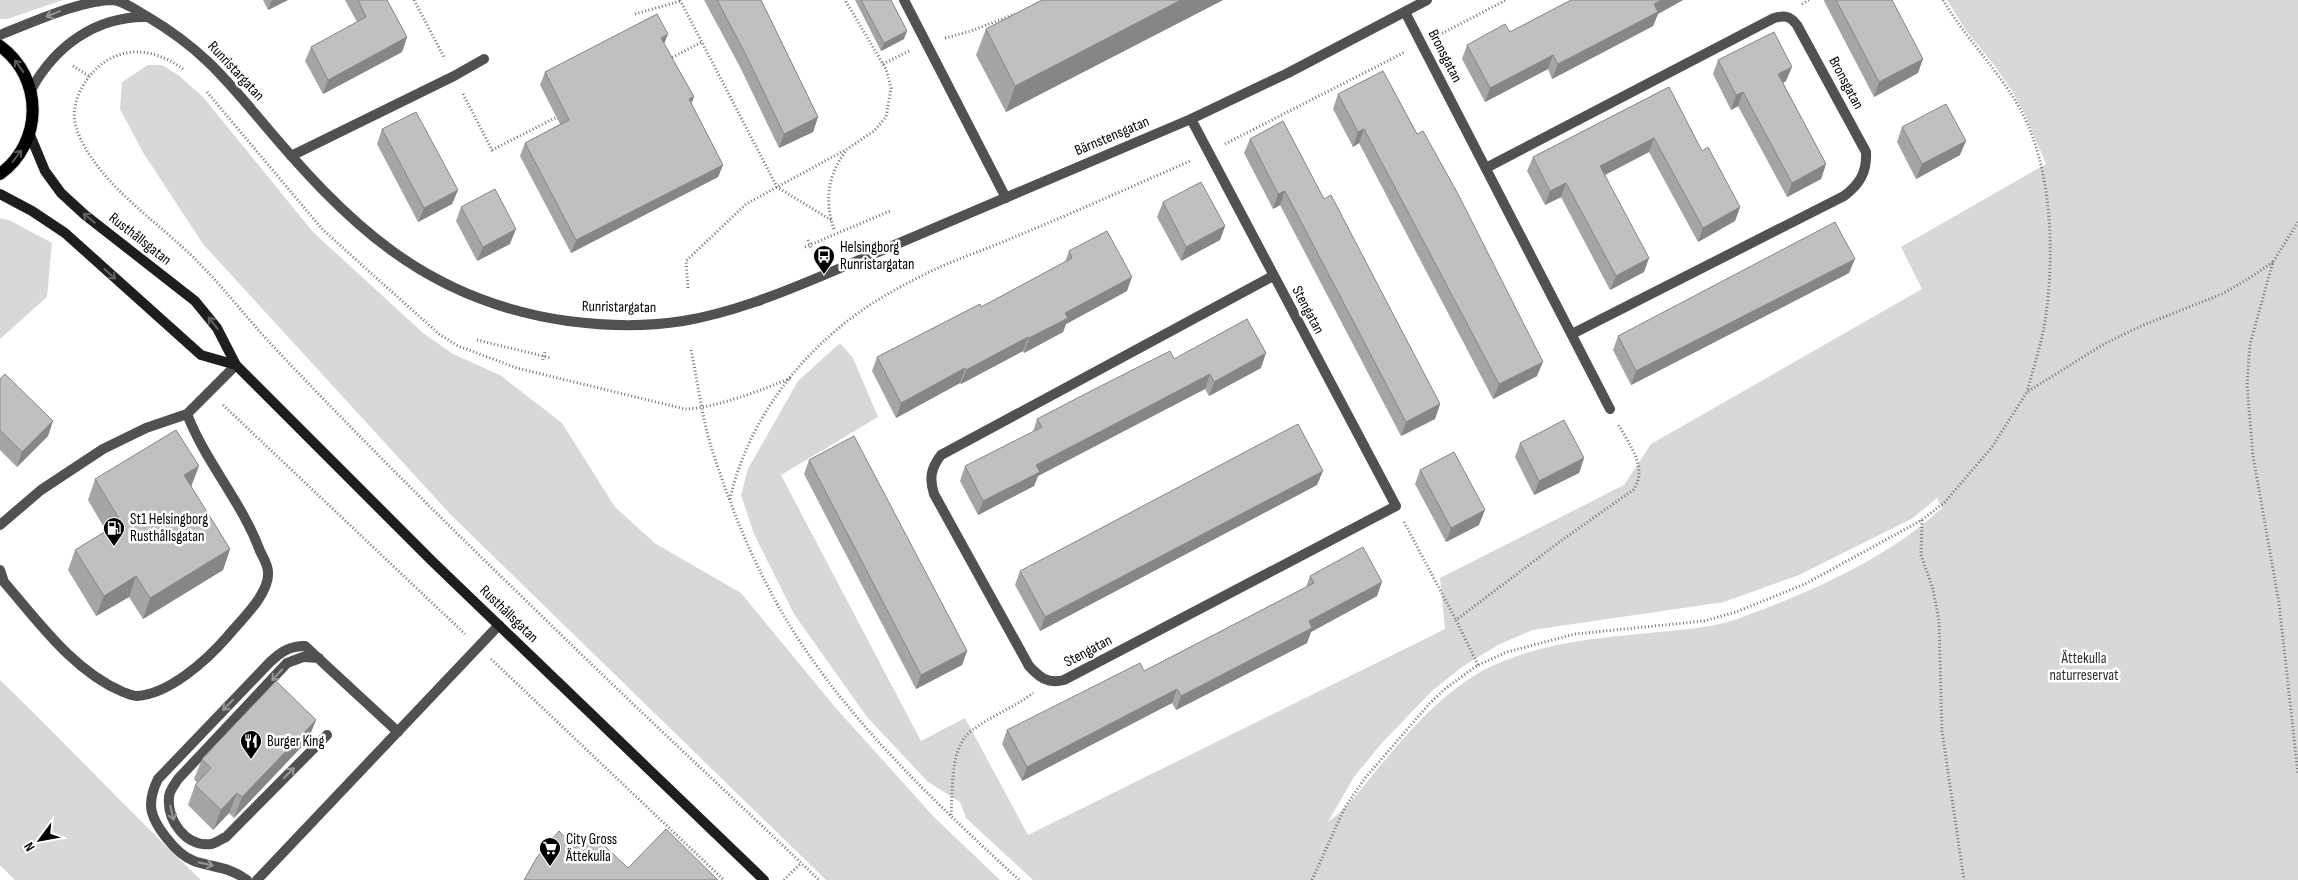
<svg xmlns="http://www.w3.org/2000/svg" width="2298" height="880" font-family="'Sofia Sans Condensed',sans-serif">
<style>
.green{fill:#d8d8d8;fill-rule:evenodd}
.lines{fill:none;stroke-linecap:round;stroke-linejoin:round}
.primary-casing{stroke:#dbdbdb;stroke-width:14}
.path{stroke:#737373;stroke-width:3;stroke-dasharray:1 2.5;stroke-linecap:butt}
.lane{stroke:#515151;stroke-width:10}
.street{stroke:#515151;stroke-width:10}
.secondary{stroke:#1e1e1e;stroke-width:10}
.primary{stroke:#000;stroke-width:12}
.wall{fill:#a5a5a5}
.shaded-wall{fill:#868686}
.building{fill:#c0c0c0;stroke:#868686}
.oneway{stroke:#979797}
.oneway2{stroke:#595959}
.oneway3{stroke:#626262}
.labels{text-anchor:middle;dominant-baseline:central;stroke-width:5;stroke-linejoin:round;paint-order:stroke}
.street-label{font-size:15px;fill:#000;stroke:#fff}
.poi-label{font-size:15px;fill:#000;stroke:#fff;text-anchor:start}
.park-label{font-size:15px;fill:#2f2f2f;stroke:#fff}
</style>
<rect width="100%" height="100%" fill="#fff"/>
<path class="green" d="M0,0H63L7,19H0Z
M1947,0H2298V880H1033L966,818L960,802L928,782L867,717L794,614L754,534L741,495L748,469L798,381L840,343L853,358L878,417L781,475L921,741L965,718L1028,835L1445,629L1440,578L1624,485L1651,444L1922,289L1901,247L2046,164L2025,114L2011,89L1994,65L1965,29ZM1937,498L1942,508C1893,553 1830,583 1769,607C1748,615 1727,624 1704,627C1632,637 1557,635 1490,667C1450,686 1414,725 1386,759C1367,780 1351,806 1328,822L1354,777L1381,744L1432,691L1462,667L1498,645L1532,630L1724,602L1799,575L1913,518Z
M148,65H162L178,75L203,97L313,232L423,333L453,354L500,375L562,423L615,507L656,544L741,593L834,706L934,817L1000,880H826L451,515L203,244L144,154L120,109L122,82Z
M0,218L9,220L52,243L47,297L0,339Z
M0,680C68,746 133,815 201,880H15L0,865Z"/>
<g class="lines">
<g class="primary-casing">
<path id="primary" d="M0,46C44,78 43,143 0,174"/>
</g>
<path class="path" d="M414,0L445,59
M680,0L777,187L831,220
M1943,0C1965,37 1996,68 2018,105C2053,165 2055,255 2045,322C2041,345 2033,369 2027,392
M1802,4L1809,0
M635,14L681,1
M1439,35L1506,0
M945,38L971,31L1015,14
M669,59L702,42
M883,64L909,51
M73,66L89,76
M183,69C167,57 146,49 126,53C96,58 67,96 76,127C94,182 159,222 198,262C224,288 246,317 271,344C361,440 454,531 548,622C637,709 729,794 819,880
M207,92L323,230L439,334L458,346L517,368L685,409C717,408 761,390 791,378
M463,94L492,150L559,116
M1225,144L1405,52
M2298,222L2273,262L2250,344L2247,385L2253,456L2279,603L2298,774
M834,229C824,201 828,174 846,151
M808,240L812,250
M805,247L890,211
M688,288L686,261L746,204L847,149L874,131L886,117L891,88L886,69L845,0
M477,340L551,358
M691,350C698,383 702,418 712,450C727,495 744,541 766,583C825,700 924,792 1019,880
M543,360L545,352
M223,405L465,634
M730,499C745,432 787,370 840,327C868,303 906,283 940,267C965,256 992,247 1017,236C1075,212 1133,186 1190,161
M1922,520L1921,555L1933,589L1939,621L1942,731L1964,880
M1404,522L1456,620
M491,659L724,880
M1478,665L1456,620L1558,543L1633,490C1649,469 1629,444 1618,424
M951,815C953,792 950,757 965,737C977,722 1016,707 1033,693
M784,880L801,863
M1312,880L1345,807L1366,777L1429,704L1446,688L1478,665L1507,652L1575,634L1704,621L1736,612L1805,584L1922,520L1945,502L1992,447L2027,392L2104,344L2141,326L2222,294L2248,279L2273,262"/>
<path class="lane" d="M0,525L41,490L103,449L146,428L187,414L236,365
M0,570L4,582C38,621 73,671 123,692C127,693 132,696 137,696C169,694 206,661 227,637C240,621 270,594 268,572C268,565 263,557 260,551C242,502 206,463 187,414
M319,658L303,657L287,663L178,779C175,784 169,791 169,797C167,821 186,847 211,844C216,843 221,839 226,837L327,735
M247,880C228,866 214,868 194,861C177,855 151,823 151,805C151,796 154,787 158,779L270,662C281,652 289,646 305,646L398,732
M257,880L499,625"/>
<path class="street" d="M904,0L1006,198
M1405,12L1610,409
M0,35C31,23 80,0 114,0C126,2 137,11 148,17C197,46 221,73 257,116C346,222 424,301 568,321C606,326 645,327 683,321C731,313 779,294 824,275L1191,119L1288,73L1427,0
M31,90C55,46 96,16 147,17
M1191,119L1396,506L1064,680C1048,684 1040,678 1029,666L934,494C929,478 931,468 941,455L1273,276
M291,156L454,76L484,59
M1486,168L1774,18C1785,15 1790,16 1797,25L1866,152C1867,172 1860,184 1844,196L1572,334"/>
<path class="secondary" d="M30,135L45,171L61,193L85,215L195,301L217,328L236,365L433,562L764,880
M0,194L32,211L65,233L201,355L236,365"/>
<use href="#primary" class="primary"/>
</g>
<path class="wall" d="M263,0H288L268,10Z
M345,0H387L407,37L402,52L323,94L305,61L311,47L357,22Z
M704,0H761L818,117L813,132L779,148L740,67Z
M855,0H891L904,39L881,51Z
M1042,0H1223L1006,112L976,55L986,29Z
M1571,0H1683L1658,14L1653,26L1552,79L1548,69L1485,102L1462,59L1467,45L1510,32Z
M1824,0H1892L1918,73L1874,97L1824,1Z
M664,44L694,97L691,103L723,165L718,177L571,253L520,156L525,143L560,124L540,85L545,72Z
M1718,60L1786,81L1783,83L1826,164L1821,179L1787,197L1738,106L1731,110L1713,74Z
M1669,87L1702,151L1740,207L1735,221L1698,242L1649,152L1605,175L1644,272L1610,290L1561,197L1545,205L1527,171L1533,157Z
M1338,94L1417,134L1537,376L1493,399L1359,143L1353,147L1333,109Z
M1902,127L1960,155L1916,179L1897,142Z
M382,129L458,190L452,204L418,222L377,144Z
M1250,139L1324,199L1440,404L1435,419L1401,436L1280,205L1273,209L1244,153Z
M1163,202L1225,226L1220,240L1181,261L1157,217Z
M461,207L510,244L477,261L456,221Z
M1069,251L1127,291L1066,324L1063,332L1024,353L1023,351L961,384L960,383L896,418L872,371L877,357L981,307L1065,262Z
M1849,273L1631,385L1613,350L1618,336Z
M1174,359L1261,368L1209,396L1205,389L1127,429L1038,476L1034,486L978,515L960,481L965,466L1033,432L1037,419Z
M0,379L48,436L17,467L0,450Z
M1520,443L1584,458L1579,473L1534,495L1515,457Z
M809,460L967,651L962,665L916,689L804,474Z
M1420,470L1479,525L1446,542L1415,484Z
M95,479L191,486L230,549L223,570L143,619L129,597L96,616L68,570L75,550L106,531L88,500Z
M1317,485L1040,631L1015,585L1020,571Z
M1310,576L1377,596L1311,632L1307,643L1176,710L1172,703L1022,781L1002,744L1007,730L1144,671L1306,587Z
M308,740L234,818L229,813L213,830L188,805L195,785L197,783L194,779L202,759Z"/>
<path class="shaded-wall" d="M272,0H288L268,10Z
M1181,0H1223L1006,112L1015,86Z
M1662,0H1683L1658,14L1653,26L1552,79L1558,64Z
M907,31L904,39L881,51L884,43Z
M668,34L663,47L661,38Z
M407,37L402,52L323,94L328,80Z
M1553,55L1548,69L1485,102L1490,88Z
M1923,59L1918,73L1874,97L1879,82Z
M1792,67L1786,81L1773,88L1778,74Z
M1743,92L1738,106L1731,110L1736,95Z
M694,97L689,109V99Z
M818,117L813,132L779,148L784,134Z
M1364,129L1359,143L1353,147L1358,132Z
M1654,138L1649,152L1595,180L1600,166Z
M1966,141L1960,155L1916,179L1922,164Z
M1826,164L1821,179L1787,197L1792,183Z
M723,165L718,177L571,253L576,240Z
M1566,183L1561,197L1545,205L1550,191Z
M458,190L452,204L418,222L424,208Z
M1285,191L1280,205L1273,209L1278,194Z
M1740,207L1735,221L1698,242L1703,228Z
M1225,226L1220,240L1181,261L1186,247Z
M516,229L510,244L477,261L483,247Z
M1649,258L1644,272L1610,290L1616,276Z
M1855,259L1849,273L1631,385L1636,371Z
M1132,277L1127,291L1066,324L1063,332L1024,353L1029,338L1065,313Z
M1028,337L1023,351L961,384L966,370Z
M1266,353L1261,368L1209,396L1214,382Z
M1543,362L1537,376L1493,399L1499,384Z
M965,368L960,383L896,418L901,403Z
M1210,374L1205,389L1038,476L1034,486L978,515L983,501L1036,465Z
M1440,404L1435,419L1401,436L1406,422Z
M53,421L48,436L17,467L22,452Z
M1584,458L1579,473L1534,495L1539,481Z
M199,466L191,487L184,475Z
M1323,471L1317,485L1040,631L1045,617Z
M1485,510L1479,525L1446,542L1451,528Z
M230,549L223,570L143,619L150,598Z
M136,576L129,597L96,616L104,596Z
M1382,582L1377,596L1311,632L1307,643L1176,710L1181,696L1309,621Z
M967,651L962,665L916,689L921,675Z
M1177,689L1172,703L1022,781L1027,767Z
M316,720L308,740L234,818L242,797Z
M237,793L229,813L213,830L221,810Z"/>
<path class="building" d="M358,0H387L407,37L328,80L311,47L366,17Z
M717,0H761L818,117L784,134L745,53Z
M861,0H891L907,31L884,43Z
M1042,0H1181L1015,86L986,29Z
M1571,0H1662L1654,4L1658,12L1558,64L1553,55L1490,88L1467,45L1505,24L1510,32Z
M1836,0H1892L1923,59L1879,82Z
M657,14L668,34L661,38L694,97L689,99L723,165L576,240L525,143L569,120L545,72Z
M1774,32L1792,67L1778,74L1826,164L1792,183L1743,92L1736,95L1718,60Z
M1383,71L1417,134L1423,131L1458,194L1543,362L1499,384L1364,129L1358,132L1338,94Z
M1669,87L1702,151L1708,147L1740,207L1703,228L1654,138L1600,166L1649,258L1616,276L1566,183L1550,191L1533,157Z
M1946,104L1966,141L1922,164L1902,127Z
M416,112L458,190L424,208L382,129Z
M1283,121L1324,199L1331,195L1440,404L1406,422L1285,191L1278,194L1250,139Z
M1201,182L1225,226L1186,247L1163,202Z
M495,189L516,229L483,247L461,207Z
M1835,222L1855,259L1636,371L1618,336Z
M1107,231L1132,277L1065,313L1068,318L1029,338L1028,337L966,370L965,368L901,403L877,357L980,304L981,307L1072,258L1069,251Z
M1247,319L1266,353L1214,382L1210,374L1132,415L1036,465L1040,472L983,501L965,466L1042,427L1037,419L1093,390L1170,351L1174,359Z
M5,374L53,421L22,452L0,430V379Z
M1564,420L1584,458L1539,481L1520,443Z
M1298,424L1323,471L1045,617L1020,571Z
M176,430L199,466L184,475L230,549L150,598L136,576L104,596L75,550L121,522L95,479Z
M854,436L967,651L921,675L809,460Z
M1454,452L1485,510L1451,528L1420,470Z
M1363,547L1382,582L1309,621L1312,628L1181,696L1177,689L1027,767L1007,730L1140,663L1144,671L1314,583L1310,576Z
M276,681L316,720L242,797L237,793L221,810L195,785L211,768L202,759Z
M666,829L718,880H524L537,857L559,831L575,848L591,833L628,868Z"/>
<defs><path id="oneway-shaft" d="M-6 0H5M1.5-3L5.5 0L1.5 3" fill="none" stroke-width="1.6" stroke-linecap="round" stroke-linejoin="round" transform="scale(1.25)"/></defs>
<g class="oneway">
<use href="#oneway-shaft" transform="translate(53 14) rotate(158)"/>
<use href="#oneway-shaft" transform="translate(277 675) rotate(133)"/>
<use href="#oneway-shaft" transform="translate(228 705) rotate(134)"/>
<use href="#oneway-shaft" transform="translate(289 773) rotate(-45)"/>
<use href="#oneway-shaft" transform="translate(172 813) rotate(76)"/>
<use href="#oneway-shaft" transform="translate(206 864) rotate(12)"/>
</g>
<g class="oneway2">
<use href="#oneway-shaft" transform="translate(19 66) rotate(-126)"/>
<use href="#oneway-shaft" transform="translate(17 156) rotate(-53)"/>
</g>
<g class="oneway3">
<use href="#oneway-shaft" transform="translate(89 218) rotate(-141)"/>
<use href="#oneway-shaft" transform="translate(110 274) rotate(42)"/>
<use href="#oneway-shaft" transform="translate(213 323) rotate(-128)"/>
</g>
<defs>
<g id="bus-pin" transform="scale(1.125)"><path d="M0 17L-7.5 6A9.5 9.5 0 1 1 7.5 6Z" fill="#000" stroke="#fff"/><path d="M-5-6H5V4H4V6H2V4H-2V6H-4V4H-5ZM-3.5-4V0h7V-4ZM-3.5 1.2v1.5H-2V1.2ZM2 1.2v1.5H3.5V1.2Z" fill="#fff"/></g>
<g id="fuel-pin" transform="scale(1.125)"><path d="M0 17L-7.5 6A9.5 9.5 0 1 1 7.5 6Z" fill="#000" stroke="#fff"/><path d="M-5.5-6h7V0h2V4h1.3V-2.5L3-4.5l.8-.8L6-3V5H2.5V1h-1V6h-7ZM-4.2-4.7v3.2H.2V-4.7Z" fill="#fff"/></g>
<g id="restaurant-pin" transform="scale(1.125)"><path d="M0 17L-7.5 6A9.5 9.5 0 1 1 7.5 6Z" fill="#000" stroke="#fff"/><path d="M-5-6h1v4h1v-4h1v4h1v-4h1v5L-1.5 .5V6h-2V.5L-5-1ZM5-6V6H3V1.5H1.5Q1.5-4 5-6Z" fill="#fff"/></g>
<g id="supermarket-pin" transform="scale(1.125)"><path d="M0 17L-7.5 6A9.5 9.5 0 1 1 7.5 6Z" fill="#000" stroke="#fff"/><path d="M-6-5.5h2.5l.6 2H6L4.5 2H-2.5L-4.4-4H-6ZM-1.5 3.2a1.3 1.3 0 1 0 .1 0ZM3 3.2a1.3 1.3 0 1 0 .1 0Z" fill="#fff"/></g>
</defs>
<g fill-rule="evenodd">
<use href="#bus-pin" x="824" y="256"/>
<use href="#fuel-pin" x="114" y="528"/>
<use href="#restaurant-pin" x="251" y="741"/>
<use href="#supermarket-pin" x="550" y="848"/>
</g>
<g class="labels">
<g class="street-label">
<text transform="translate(1445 56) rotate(63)">Bronsgatan</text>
<text transform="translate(236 71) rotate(47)">Runristargatan</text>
<text transform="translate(1846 83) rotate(62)">Bronsgatan</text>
<text transform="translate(1112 136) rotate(-23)">Bärnstensgatan</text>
<text transform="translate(140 239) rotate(38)">Rusthållsgatan</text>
<text transform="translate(619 307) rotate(1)">Runristargatan</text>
<text transform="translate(1308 310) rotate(62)">Stengatan</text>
<text transform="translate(509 614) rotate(44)">Rusthållsgatan</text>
<text transform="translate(1088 651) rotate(-28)">Stengatan</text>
</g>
<g class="poi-label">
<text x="840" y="247">Helsingborg<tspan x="840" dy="17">Runristargatan</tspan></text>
<text x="130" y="519">St1 Helsingborg<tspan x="130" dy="17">Rusthållsgatan</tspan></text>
<text x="267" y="741">Burger King</text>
<text x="566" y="839">City Gross<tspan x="566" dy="17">Ättekulla</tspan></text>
</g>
<g class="park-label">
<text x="2084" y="658">Ättekulla<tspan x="2084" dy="17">naturreservat</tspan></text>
</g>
</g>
<g transform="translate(40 840) rotate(238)" stroke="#ffffff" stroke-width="4" paint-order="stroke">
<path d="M0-4L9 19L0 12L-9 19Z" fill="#000000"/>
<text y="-8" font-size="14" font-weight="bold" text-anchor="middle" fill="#000000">N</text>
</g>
</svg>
